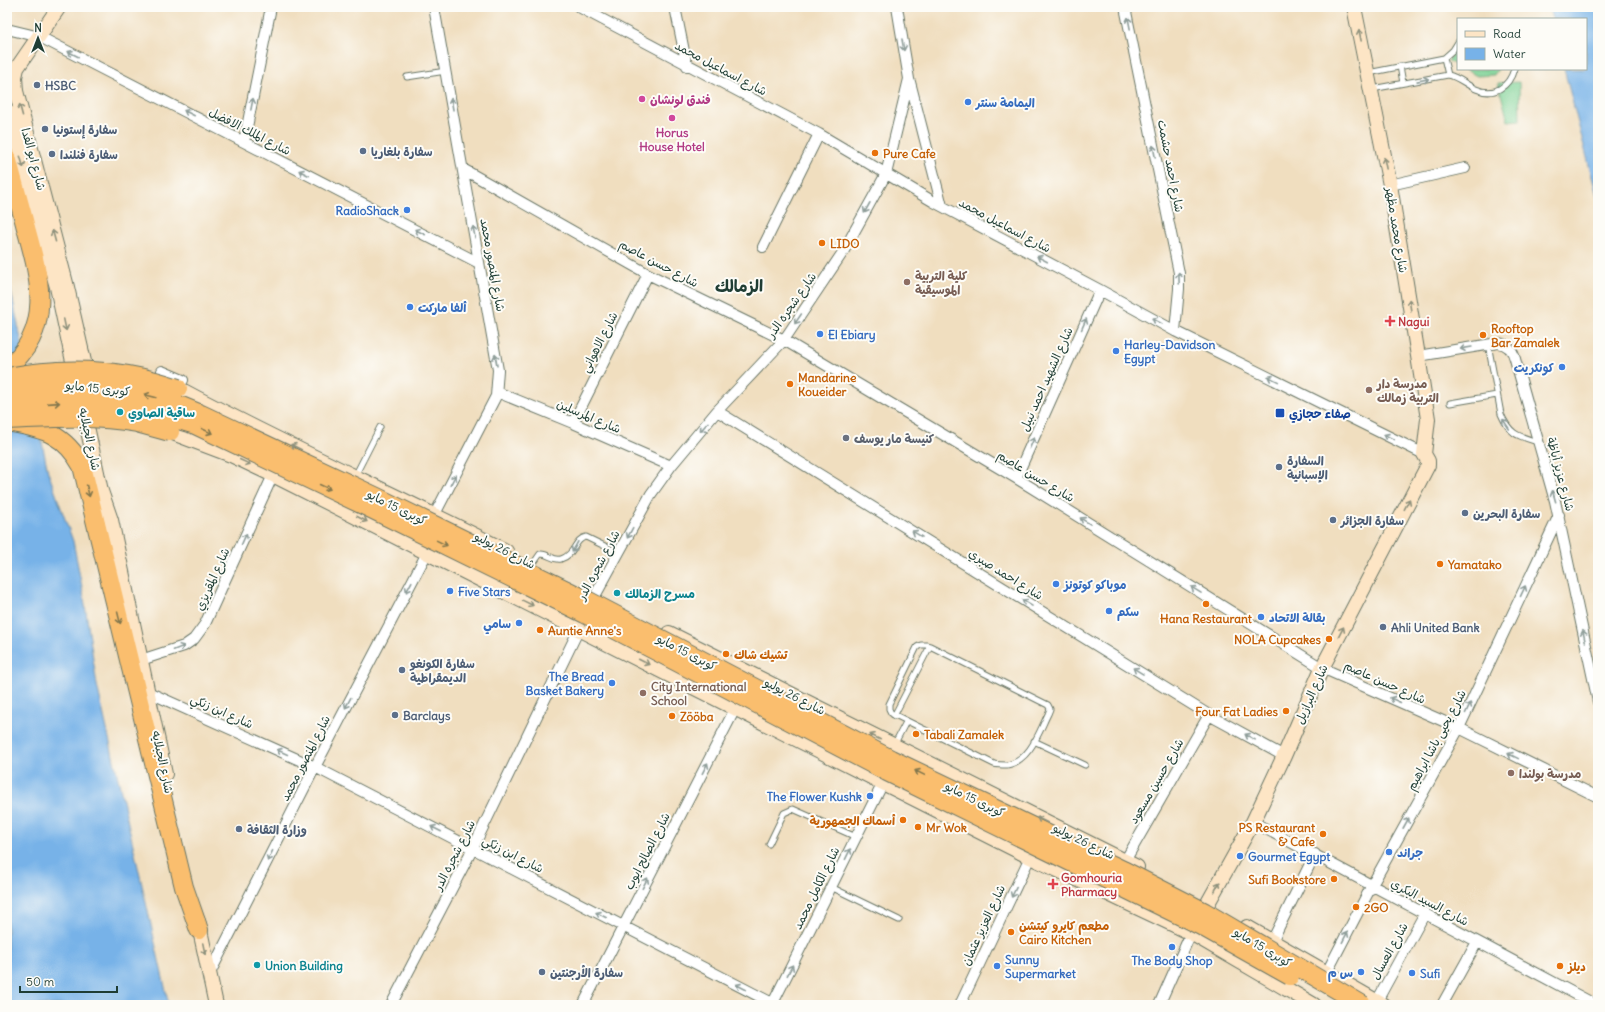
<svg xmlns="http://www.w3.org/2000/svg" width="1605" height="1012" font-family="Delius,'Playpen Sans Arabic',sans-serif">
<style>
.green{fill:#7dd194;stroke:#4e8764}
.water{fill:#77b2e8;stroke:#4b788e}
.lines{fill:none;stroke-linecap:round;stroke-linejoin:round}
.lane-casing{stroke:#687565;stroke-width:7}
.street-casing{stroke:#687565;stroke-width:12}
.secondary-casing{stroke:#687565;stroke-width:16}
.highway-casing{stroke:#687565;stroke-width:20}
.lane{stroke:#fff;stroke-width:5}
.street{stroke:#fff;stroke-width:10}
.secondary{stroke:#fde5c5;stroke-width:14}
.highway{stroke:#fabe6e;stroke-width:18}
.highway-bridge-casing{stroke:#687565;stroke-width:20;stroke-linecap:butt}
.highway-bridge{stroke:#fabe6e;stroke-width:18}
.oneway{stroke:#8f9e9a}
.oneway2{stroke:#8e917c}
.oneway3{stroke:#82774e}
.service-dot{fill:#5c6f8a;stroke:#fdfcf7;stroke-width:1.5}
.hotel-dot{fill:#d1479c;stroke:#fdfcf7;stroke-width:1.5}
.shop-dot{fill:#3f7fe0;stroke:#fdfcf7;stroke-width:1.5}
.food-dot{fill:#e8710a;stroke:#fdfcf7;stroke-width:1.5}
.education-dot{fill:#8d6e63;stroke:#fdfcf7;stroke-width:1.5}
.health-dot{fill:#e0444e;stroke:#fdfcf7;stroke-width:1.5}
.culture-dot{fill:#0f9aa8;stroke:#fdfcf7;stroke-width:1.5}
.transit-dot{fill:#1a4fb4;stroke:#fdfcf7;stroke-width:1.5}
.worship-dot{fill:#6b7280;stroke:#fdfcf7;stroke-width:1.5}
.labels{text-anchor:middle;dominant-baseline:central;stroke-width:4;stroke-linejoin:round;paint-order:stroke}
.street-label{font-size:12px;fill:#1f3d34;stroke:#fdfcf7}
.service-label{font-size:12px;font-weight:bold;fill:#4e5e75;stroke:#fdfcf7;text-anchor:start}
.hotel-label{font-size:12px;font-weight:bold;fill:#b23c85;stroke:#fdfcf7;text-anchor:start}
.shop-label{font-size:12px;font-weight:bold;fill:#366cbe;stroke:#fdfcf7;text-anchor:start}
.food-label{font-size:12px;font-weight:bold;fill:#c56008;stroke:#fdfcf7;text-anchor:start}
.education-label{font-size:12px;font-weight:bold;fill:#785e54;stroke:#fdfcf7;text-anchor:start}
.health-label{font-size:12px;font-weight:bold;fill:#be3a42;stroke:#fdfcf7;text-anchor:start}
.culture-label{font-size:12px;font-weight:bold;fill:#0d838f;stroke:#fdfcf7;text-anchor:start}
.transit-label{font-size:12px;font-weight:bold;fill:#164399;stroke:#fdfcf7;text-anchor:start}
.worship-label{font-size:12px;font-weight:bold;fill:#5b616d;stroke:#fdfcf7;text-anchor:start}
.district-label{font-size:16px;font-weight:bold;fill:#1f3d34;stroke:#fdfcf7}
</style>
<rect width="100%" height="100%" fill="#fdfcf7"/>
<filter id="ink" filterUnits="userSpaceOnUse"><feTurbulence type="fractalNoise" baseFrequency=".025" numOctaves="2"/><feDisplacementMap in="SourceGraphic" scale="8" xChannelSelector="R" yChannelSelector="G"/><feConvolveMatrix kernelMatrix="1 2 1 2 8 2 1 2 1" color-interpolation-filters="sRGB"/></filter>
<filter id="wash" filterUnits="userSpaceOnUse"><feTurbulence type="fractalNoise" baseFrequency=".012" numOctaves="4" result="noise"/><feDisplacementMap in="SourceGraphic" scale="16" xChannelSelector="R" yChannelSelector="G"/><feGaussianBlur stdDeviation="0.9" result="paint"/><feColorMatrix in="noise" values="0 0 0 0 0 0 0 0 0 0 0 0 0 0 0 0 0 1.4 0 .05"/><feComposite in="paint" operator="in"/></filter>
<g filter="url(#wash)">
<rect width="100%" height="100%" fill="#f0debf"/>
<path class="green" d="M1458,45V66L1448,61Z
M1464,69H1498L1494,75L1477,76Z
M1519,82L1520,120L1508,121L1498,83Z"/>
<path class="water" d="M1549,7H1598V200L1564,69H1586V19H1552Z
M7,271L48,472L73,541L83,592L97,685L169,1005H7Z"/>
</g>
<g filter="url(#ink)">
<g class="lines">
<g class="lane-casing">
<path id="lane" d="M1444,58L1448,75
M1400,66L1403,83
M1368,73L1444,58L1453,50L1458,42
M407,77L446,71
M1372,89L1448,75C1459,77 1466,85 1476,89C1494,97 1509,87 1514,69
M1488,344L1501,414C1510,435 1518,436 1538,442
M1450,403L1497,395
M355,476L380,427
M533,564L540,554C548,553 553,561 561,559C576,554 574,539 586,537L619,553
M921,645H926L930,646L1048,705L1050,709L1048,714C1039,732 1030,761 1007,765C1003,765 998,765 994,764L891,713L889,709V704L917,647Z
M894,716L930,646
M1034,741L1085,765
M894,745L906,722
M769,844L784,813L793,809L856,837
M831,887L899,920"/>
</g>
<g class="street-casing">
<path id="street" d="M434,7L498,370L496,396L435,514
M579,7L819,134L934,202L1100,290L1175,331L1424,454
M675,7L687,66
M1125,7L1179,273V289L1175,331
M7,29L40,37L479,263
M910,82L942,206
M244,142L271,7
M463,169L648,274L784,340L1016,478L1322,668L1459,728L1598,797
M1390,185L1465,168
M763,247L819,134
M1418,356L1498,343C1507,344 1513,350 1515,359L1555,501L1598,702
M162,371L183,380L178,388
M497,392L573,423L671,466
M717,411L1209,715L1284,756
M573,423L648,274
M1016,478L1100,290
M141,660L184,646L194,639L205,624L273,475
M148,692L315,767L776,1005
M1253,822L1596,1005
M1125,861L1209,715
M1272,941L1315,854
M1327,972L1372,885L1459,728L1559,515
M209,975L315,767L427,553
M1377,1001L1425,913
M391,1005L473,848L595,596L651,494L671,466L717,411L784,340L843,252L886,174L909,79L897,7
M583,1005L735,709
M772,1005L883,783
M960,1005L1030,857
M1159,1005L1191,933
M1442,1005L1477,942"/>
</g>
<g class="secondary-casing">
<path id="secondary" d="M59,7L17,68L15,77L16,91L67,287L88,379
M7,111L57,287L77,380
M178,388C286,446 397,495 506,551
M83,408L101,491L111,520L165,774
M170,432L231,455L273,475L883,783L1030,857L1191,933L1314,1005
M669,633L1137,867
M1199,919L1253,822L1284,756L1322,668L1428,465V461L1424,454L1428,419L1418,356L1390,185L1354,7
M198,921L216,1005
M1247,927L1383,1005"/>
</g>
<g class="highway-casing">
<path id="highway" d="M7,157C13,181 20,204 26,228C40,278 54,330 7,368
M12,423C45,429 65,435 82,466L184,887L199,930"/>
</g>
<use href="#lane" class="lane"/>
<use href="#street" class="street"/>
<use href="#secondary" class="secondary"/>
<use href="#highway" class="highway"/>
<g class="highway-bridge-casing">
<path id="highway-bridge" d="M7,377C65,366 122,368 178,388
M7,390L59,385L95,386L131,391L167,400L201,414L377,497L589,601L891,759L1123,870L1205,912L1363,1005
M15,407L67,402L119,405L145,410L195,425L369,508L585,614L887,772L1201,926L1290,976
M7,420C50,418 94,415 137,423C148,426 159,429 170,432"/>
</g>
<use href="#highway-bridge" class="highway-bridge"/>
</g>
<defs><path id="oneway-shaft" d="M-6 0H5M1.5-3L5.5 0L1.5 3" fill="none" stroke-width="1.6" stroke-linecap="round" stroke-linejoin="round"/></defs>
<g class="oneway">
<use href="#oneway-shaft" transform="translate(1129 23) rotate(-101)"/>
<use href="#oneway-shaft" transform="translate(903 45) rotate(80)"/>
<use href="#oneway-shaft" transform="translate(73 54) rotate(-153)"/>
<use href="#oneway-shaft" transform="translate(1423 80) rotate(-11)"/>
<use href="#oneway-shaft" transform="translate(252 104) rotate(-79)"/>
<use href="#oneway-shaft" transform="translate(452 104) rotate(-100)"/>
<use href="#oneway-shaft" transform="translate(189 113) rotate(-153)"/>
<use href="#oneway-shaft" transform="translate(1154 151) rotate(-101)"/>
<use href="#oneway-shaft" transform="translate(304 173) rotate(-153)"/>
<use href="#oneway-shaft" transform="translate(867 208) rotate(119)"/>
<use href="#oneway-shaft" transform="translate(420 232) rotate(-153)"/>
<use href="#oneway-shaft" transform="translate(474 232) rotate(-100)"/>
<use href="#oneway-shaft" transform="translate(1042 259) rotate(-152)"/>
<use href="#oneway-shaft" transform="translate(1179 278) rotate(-92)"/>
<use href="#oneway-shaft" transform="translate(798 319) rotate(124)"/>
<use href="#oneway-shaft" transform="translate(1157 321) rotate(-151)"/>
<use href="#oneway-shaft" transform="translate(1084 324) rotate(-66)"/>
<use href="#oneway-shaft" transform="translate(1466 348) rotate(170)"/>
<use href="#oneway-shaft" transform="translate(496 360) rotate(-100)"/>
<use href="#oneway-shaft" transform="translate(1273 379) rotate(-154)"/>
<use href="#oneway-shaft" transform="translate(1506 424) rotate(-124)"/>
<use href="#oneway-shaft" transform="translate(704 427) rotate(131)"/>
<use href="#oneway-shaft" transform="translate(1389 437) rotate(-154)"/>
<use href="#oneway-shaft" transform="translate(1032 443) rotate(-66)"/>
<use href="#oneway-shaft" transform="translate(453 480) rotate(-62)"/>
<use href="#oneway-shaft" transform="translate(1554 496) rotate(-106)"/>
<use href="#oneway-shaft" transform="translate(1085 521) rotate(-148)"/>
<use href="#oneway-shaft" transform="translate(630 533) rotate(118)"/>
<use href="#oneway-shaft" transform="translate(917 534) rotate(-148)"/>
<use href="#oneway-shaft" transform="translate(244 539) rotate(-66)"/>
<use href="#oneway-shaft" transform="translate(575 547) rotate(119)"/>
<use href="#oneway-shaft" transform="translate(409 587) rotate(118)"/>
<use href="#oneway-shaft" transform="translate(1196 590) rotate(-148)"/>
<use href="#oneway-shaft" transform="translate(1523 591) rotate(-65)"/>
<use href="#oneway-shaft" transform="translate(1027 603) rotate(-148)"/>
<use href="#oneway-shaft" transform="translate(1584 636) rotate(-102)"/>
<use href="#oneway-shaft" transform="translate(179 648) rotate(-22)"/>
<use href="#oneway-shaft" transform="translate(1138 671) rotate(-148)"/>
<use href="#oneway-shaft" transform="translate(1395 700) rotate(-156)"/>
<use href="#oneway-shaft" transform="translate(348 703) rotate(118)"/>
<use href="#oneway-shaft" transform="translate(1468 708) rotate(-65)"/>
<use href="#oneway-shaft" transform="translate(1250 737) rotate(-151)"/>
<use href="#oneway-shaft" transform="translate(282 752) rotate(-156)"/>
<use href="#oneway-shaft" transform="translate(1513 756) rotate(-154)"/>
<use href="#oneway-shaft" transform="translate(705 768) rotate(-63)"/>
<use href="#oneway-shaft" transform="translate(1406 823) rotate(-61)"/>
<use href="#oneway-shaft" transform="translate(436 829) rotate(-153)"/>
<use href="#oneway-shaft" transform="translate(848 854) rotate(-64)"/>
<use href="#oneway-shaft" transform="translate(270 856) rotate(116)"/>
<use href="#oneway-shaft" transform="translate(645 883) rotate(-63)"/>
<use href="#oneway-shaft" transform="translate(1014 892) rotate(115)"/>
<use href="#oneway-shaft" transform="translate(601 915) rotate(-153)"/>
<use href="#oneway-shaft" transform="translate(1345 937) rotate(-63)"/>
<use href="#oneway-shaft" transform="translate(790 970) rotate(-63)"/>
<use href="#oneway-shaft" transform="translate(741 987) rotate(-153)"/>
</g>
<g class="oneway2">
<use href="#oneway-shaft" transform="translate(1360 35) rotate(-101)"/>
<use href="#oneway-shaft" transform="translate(21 110) rotate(-105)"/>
<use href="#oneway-shaft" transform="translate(22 162) rotate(74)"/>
<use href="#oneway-shaft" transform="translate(1385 163) rotate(-101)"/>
<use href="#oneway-shaft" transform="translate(54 236) rotate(-105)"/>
<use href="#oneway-shaft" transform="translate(1410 305) rotate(-99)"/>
<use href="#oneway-shaft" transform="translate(65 325) rotate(78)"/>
<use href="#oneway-shaft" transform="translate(296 447) rotate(-154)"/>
<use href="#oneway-shaft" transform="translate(245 462) rotate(25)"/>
<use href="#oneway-shaft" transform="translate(1407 504) rotate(-63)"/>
<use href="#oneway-shaft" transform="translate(362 519) rotate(27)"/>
<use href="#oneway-shaft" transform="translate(528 603) rotate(26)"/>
<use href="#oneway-shaft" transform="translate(1341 632) rotate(-63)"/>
<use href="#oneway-shaft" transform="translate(644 662) rotate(27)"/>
<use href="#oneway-shaft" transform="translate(875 737) rotate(-153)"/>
<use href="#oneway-shaft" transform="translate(1042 820) rotate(-154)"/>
<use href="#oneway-shaft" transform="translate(1217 887) rotate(-61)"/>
<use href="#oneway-shaft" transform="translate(204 949) rotate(78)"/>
</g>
<g class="oneway3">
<use href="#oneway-shaft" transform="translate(150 396) rotate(-165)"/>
<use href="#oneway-shaft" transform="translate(54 403) rotate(-4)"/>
<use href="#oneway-shaft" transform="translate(207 431) rotate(25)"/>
<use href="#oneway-shaft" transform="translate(325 487) rotate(25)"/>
<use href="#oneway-shaft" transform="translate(88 491) rotate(76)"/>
<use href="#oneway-shaft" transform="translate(442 543) rotate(26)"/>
<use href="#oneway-shaft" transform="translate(119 618) rotate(76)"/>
<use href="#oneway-shaft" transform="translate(920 773) rotate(-154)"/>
</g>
</g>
<g class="service-dot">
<circle cx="37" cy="85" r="4"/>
<circle cx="45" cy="129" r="4"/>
<circle cx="363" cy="151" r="4"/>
<circle cx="52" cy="154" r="4"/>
<circle cx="1279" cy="467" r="4"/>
<circle cx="1465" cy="513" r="4"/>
<circle cx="1333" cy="520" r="4"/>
<circle cx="1383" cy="627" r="4"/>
<circle cx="402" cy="670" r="4"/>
<circle cx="395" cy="715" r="4"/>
<circle cx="239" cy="829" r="4"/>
<circle cx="542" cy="972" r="4"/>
</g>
<g class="hotel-dot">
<circle cx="642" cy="99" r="4"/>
<circle cx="672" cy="118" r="4"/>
</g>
<g class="shop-dot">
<circle cx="968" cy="102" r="4"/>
<circle cx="407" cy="210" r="4"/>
<circle cx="410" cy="307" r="4"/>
<circle cx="820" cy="334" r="4"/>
<circle cx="1116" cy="351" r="4"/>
<circle cx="1562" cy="367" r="4"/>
<circle cx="1056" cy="584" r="4"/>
<circle cx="450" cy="591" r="4"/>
<circle cx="1109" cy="611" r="4"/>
<circle cx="1261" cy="617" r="4"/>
<circle cx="519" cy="623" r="4"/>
<circle cx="612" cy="683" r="4"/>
<circle cx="870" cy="796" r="4"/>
<circle cx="1389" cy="852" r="4"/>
<circle cx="1240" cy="856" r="4"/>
<circle cx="1172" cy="947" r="4"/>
<circle cx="997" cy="966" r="4"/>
<circle cx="1361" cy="972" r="4"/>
<circle cx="1412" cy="973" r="4"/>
</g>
<g class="food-dot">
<circle cx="875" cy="153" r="4"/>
<circle cx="822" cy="243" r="4"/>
<circle cx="1483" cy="335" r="4"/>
<circle cx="790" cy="384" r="4"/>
<circle cx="1440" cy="564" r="4"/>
<circle cx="1206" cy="604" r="4"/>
<circle cx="540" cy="630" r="4"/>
<circle cx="1329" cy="639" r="4"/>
<circle cx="726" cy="654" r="4"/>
<circle cx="1286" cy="711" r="4"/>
<circle cx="672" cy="716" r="4"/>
<circle cx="916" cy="734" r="4"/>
<circle cx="903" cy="820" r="4"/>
<circle cx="918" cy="827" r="4"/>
<circle cx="1323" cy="834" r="4"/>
<circle cx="1334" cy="879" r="4"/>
<circle cx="1356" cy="907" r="4"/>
<circle cx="1011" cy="932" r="4"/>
<circle cx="1560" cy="966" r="4"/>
</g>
<g class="education-dot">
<circle cx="907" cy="282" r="4"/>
<circle cx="1369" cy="390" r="4"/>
<circle cx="643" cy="693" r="4"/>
<circle cx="1511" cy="773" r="4"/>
</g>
<g class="health-dot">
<path d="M1388 315h4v4h4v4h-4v4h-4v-4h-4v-4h4z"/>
<path d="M1051 878h4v4h4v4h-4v4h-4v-4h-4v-4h4z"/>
</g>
<g class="culture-dot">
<circle cx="120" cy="412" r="4"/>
<circle cx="617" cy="593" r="4"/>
<circle cx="257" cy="965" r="4"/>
</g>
<rect class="transit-dot" x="1275" y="408" width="10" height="10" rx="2"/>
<circle class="worship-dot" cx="846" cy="438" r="4"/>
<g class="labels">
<g class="street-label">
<text transform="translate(721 68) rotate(28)">شارع اسماعيل محمد</text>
<text transform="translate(250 131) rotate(27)">شارع الملك الافضل</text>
<text transform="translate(34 159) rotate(75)">شارع ابو الفدا</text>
<text transform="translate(1171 166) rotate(79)">شارع احمد حشمت</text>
<text transform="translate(1005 225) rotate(28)">شارع اسماعيل محمد</text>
<text transform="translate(1397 230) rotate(81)">شارع محمد مظهر</text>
<text transform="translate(659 263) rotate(28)">شارع حسن عاصم</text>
<text transform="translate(493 265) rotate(80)">شارع المنصور محمد</text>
<text transform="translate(791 305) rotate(-55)">شارع شجره الدر</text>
<text transform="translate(599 342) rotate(-63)">شارع الاهواني</text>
<text transform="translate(1046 379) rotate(-66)">شارع الشهيد احمد نبيل</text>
<text transform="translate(98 388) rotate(6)">كوبرى 15 مايو</text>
<text transform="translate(589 416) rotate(23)">شارع المرسلين</text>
<text transform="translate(90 439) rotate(78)">شارع الجبلايه</text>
<text transform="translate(1561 474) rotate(75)">شارع عزيز أباظة</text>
<text transform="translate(1036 476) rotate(31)">شارع حسن عاصم</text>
<text transform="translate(397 507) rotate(26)">كوبرى 15 مايو</text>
<text transform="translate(505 550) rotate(27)">شارع 26 يوليو</text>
<text transform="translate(598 565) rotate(-62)">شارع شجره الدر</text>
<text transform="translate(1006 574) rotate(32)">شارع احمد صبري</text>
<text transform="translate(212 579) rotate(-66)">شارع المقريزي</text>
<text transform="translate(687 652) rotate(27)">كوبرى 15 مايو</text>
<text transform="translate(1385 682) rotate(24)">شارع حسن عاصم</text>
<text transform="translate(1311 694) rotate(-66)">شارع البرازيل</text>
<text transform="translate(795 696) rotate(27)">شارع 26 يوليو</text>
<text transform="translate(222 711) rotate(24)">شارع ابن زنكي</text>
<text transform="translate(1436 740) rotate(-62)">شارع يحيى باشا ابراهيم</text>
<text transform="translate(305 758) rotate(-63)">شارع المنصور محمد</text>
<text transform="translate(163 762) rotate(78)">شارع الجبلايه</text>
<text transform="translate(1156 781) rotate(-60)">شارع حسين مسعود</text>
<text transform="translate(975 799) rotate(26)">كوبرى 15 مايو</text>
<text transform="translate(1084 841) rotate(26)">شارع 26 يوليو</text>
<text transform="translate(647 851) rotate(-63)">شارع الصالح ايوب</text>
<text transform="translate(513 854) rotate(27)">شارع ابن زنكي</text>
<text transform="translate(454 855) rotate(-63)">شارع شجره الدر</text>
<text transform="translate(816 888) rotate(-64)">شارع الكامل محمد</text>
<text transform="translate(1430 902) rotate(28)">شارع السيد البكري</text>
<text transform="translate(983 925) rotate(-65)">شارع العزيز عثمان</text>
<text transform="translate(1263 947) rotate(31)">كوبرى 15 مايو</text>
<text transform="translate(1389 951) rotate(-61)">شارع العسال</text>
</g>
<g class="service-label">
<text x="45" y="85">HSBC</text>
<text x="53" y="129">سفارة إستونيا</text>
<text x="371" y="151">سفارة بلغاريا</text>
<text x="60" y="154">سفارة فنلندا</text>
<text x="1287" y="460">السفارة<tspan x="1287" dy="14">الإسبانية</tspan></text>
<text x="1473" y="513">سفارة البحرين</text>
<text x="1341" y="520">سفارة الجزائر</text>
<text x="1391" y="627">Ahli United Bank</text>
<text x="410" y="663">سفارة الكونغو<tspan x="410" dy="14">الديمقراطية</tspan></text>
<text x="403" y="715">Barclays</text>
<text x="247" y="829">وزارة الثقافة</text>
<text x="550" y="972">سفارة الأرجنتين</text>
</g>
<g class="hotel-label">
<text x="650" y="99">فندق لونشان</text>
<text x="672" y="132" text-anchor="middle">Horus<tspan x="672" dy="14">House Hotel</tspan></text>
</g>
<g class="shop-label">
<text x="976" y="102">اليمامة سنتر</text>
<text x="399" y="210" text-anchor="end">RadioShack</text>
<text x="418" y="307">ألفا ماركت</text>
<text x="828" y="334">El Ebiary</text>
<text x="1124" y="344">Harley-Davidson<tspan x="1124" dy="14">Egypt</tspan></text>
<text x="1554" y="367" text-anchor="end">كونكريت</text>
<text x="1064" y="584">موباكو كوتونز</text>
<text x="458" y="591">Five Stars</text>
<text x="1117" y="611">سكم</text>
<text x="1269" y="617">بقالة الاتحاد</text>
<text x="511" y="623" text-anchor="end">سامي</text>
<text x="604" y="676" text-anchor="end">The Bread<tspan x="604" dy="14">Basket Bakery</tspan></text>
<text x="862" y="796" text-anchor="end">The Flower Kushk</text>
<text x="1397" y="852">جراند</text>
<text x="1248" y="856">Gourmet Egypt</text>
<text x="1005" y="959">Sunny<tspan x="1005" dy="14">Supermarket</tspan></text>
<text x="1172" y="960" text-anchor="middle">The Body Shop</text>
<text x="1353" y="972" text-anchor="end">س م</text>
<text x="1420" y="973">Sufi</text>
</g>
<g class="food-label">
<text x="883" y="153">Pure Cafe</text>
<text x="830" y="243">LIDO</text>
<text x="1491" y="328">Rooftop<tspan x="1491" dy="14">Bar Zamalek</tspan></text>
<text x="798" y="377">Mandarine<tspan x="798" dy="14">Koueider</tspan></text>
<text x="1448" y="564">Yamatako</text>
<text x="1206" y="618" text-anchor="middle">Hana Restaurant</text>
<text x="548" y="630">Auntie Anne's</text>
<text x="1321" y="639" text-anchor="end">NOLA Cupcakes</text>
<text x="734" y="654">تشيك شاك</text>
<text x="1278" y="711" text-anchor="end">Four Fat Ladies</text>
<text x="680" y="716">Zööba</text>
<text x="924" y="734">Tabali Zamalek</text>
<text x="895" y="820" text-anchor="end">أسماك الجمهورية</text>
<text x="926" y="827">Mr Wok</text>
<text x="1315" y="827" text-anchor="end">PS Restaurant<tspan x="1315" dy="14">&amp; Cafe</tspan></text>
<text x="1326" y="879" text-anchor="end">Sufi Bookstore</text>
<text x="1364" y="907">2GO</text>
<text x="1019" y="925">مطعم كايرو كيتشن<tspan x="1019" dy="14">Cairo Kitchen</tspan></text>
<text x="1568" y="966">ديلز</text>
</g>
<g class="education-label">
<text x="915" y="275">كلية التربية<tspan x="915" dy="14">الموسيقية</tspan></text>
<text x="1377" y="383">مدرسة دار<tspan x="1377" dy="14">التربية زمالك</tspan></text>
<text x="651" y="686">City International<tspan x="651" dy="14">School</tspan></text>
<text x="1519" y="773">مدرسة بولندا</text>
</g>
<g class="health-label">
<text x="1398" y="321">Nagui</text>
<text x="1061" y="877">Gomhouria<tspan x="1061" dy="14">Pharmacy</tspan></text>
</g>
<g class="culture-label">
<text x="128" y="412">ساقية الصاوي</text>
<text x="625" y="593">مسرح الزمالك</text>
<text x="265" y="965">Union Building</text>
</g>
<g class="transit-label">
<text x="1289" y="413">صفاء حجازي</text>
</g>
<g class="worship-label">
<text x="854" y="438">كنيسة مار يوسف</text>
</g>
<g class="district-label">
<text x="739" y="286">الزمالك</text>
</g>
</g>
<rect width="1605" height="1012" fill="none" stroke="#fdfcf7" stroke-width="24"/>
<rect x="1457" y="18" width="130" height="52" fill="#fdfcf7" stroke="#a4b0a9"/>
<rect x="1465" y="31" width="20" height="6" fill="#fde5c5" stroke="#a4b0a9"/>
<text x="1493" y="38" font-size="12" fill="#1f3d34">Road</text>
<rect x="1465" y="48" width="20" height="12" fill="#77b2e8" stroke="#a4b0a9"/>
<text x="1493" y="58" font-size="12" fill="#1f3d34">Water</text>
<g transform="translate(38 38)" stroke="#fdfcf7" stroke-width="3" paint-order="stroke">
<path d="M0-3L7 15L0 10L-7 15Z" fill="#1f3d34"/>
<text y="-6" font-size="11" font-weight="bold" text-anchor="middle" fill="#1f3d34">N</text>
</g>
<path d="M20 986v6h97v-6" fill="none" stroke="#1f3d34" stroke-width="2"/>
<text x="26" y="986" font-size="12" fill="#1f3d34" stroke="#fdfcf7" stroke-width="3" paint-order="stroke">50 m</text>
</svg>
